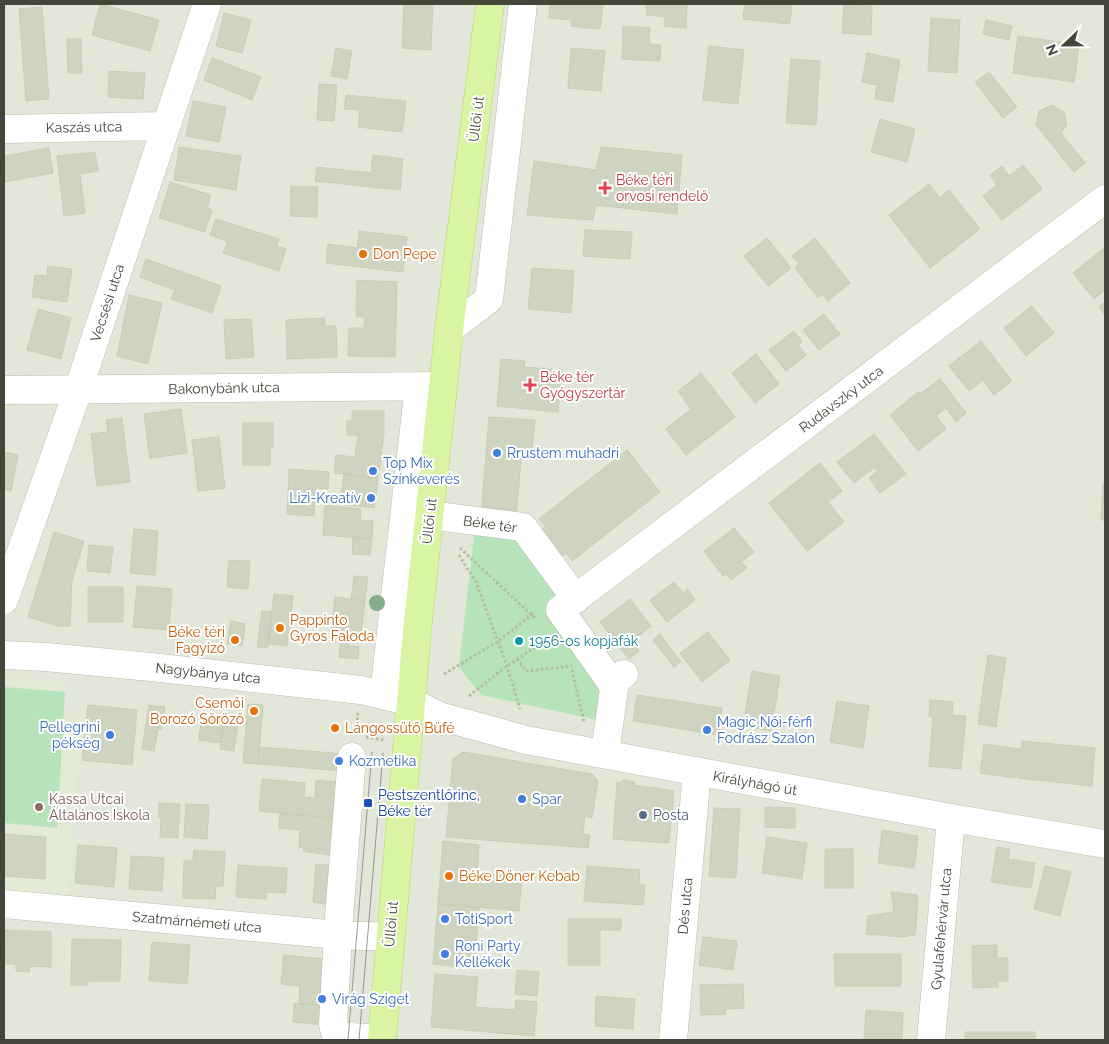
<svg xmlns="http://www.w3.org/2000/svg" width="1109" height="1044" font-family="Raleway,sans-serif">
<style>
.residential{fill:#e2e7d9}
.education{fill:#e4ebd5}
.green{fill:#b7e3ba}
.building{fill:#cfd4c0;stroke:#c8ceb4}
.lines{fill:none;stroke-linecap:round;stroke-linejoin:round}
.minor-casing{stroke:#b9bead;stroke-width:29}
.major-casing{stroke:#b8d873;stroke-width:29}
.path{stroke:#b6bea0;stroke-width:3;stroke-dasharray:2.5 2.5;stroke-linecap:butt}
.minor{stroke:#fff;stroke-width:28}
.major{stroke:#d9f4a2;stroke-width:28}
.tram{stroke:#989898;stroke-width:1}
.tree{fill:#87ad8d}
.health-dot{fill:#e0444e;stroke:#fff;stroke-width:2}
.food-dot{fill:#e8710a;stroke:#fff;stroke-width:2}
.shop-dot{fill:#3f7fe0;stroke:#fff;stroke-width:2}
.culture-dot{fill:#0f9aa8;stroke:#fff;stroke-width:2}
.transit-dot{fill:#1a4fb4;stroke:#fff;stroke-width:2}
.education-dot{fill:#8d6e63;stroke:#fff;stroke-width:2}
.service-dot{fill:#5c6f8a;stroke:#fff;stroke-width:2}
.labels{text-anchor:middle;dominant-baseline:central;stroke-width:4;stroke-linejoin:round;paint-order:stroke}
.street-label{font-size:14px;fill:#434639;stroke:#fff}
.health-label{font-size:14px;fill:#be3a42;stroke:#fff;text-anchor:start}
.food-label{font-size:14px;fill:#c56008;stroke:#fff;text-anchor:start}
.shop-label{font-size:14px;fill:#366cbe;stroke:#fff;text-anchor:start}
.culture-label{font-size:14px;fill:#0d838f;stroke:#fff;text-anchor:start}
.transit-label{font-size:14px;fill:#164399;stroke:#fff;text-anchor:start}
.education-label{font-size:14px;fill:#785e54;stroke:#fff;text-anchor:start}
.service-label{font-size:14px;fill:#4e5e75;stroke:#fff;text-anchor:start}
</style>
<rect width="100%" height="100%" fill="#f0f3ea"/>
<path class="residential" d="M4,4H1105V1040H4Z"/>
<path class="education" d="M4,677L66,682L64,718L81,719L67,901L4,895Z"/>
<path class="green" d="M475,528L518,533L575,616L602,679V721L481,695L459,667Z
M4,687L65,692L57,828L4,823Z"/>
<path class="building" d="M100,4L159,20L150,51L92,35Z
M404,4L433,5L431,50L402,48Z
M550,4H603L600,29L571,26V20L549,18Z
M647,4H687L686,28L664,26L665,17L646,15Z
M745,4H792L790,24L743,19Z
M844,4L872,6L871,35L842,33Z
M42,7L49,99L26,101L19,9Z
M224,13L251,20L242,53L216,46Z
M931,18L960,20L957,73L928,71Z
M986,20L1012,26L1009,40L983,34Z
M623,26L650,28L649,44L661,45L660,61L622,59Z
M1018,36L1079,45L1074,82L1013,73Z
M67,39H81L82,73H68Z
M709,46L744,50L738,104L703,100Z
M336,48L352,51L347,79L331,76Z
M571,48L605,51L601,91L568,88Z
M867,53L900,60L893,102L875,99L877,85L862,82Z
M212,58L261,77L252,100L204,80Z
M791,59L820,61L816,125L786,123Z
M109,71L145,73L143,99L108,97Z
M989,72L1017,107L1003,118L975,82Z
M319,84L337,85L334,121L317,120Z
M346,95L406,101L402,132L358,127L360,110L344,109Z
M193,101L226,107L219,142L186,136Z
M1052,105L1064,112L1067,125L1061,133L1085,163L1074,172L1036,125L1039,111Z
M880,119L915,129L907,162L871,152Z
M179,147L241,156L236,190L174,180Z
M601,147L682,155L677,214L596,205L593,220L527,215L534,161L596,170Z
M49,148L53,173L4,182V156Z
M95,152L98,171L80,174L85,213L64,216L57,156Z
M373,155L403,159L400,190L315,181L317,167L371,173Z
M1023,165L1042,189L1002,220L983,196L997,185L990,175L1002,166L1009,176Z
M170,182L211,195L207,208L212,210L205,232L159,218Z
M929,184L940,198L949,190L980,229L930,268L889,215Z
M291,186L318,187L317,217L290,216Z
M216,219L279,239L277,246L286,249L279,271L223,253L227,241L210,235Z
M585,230L632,232L630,259L583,256Z
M359,231L407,237L403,272L326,263L328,244L357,248Z
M767,238L791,268L768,286L744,256Z
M815,238L850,283L828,301L823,294L818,298L795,268L799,264L792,256Z
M1105,247V282L1102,285L1105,290L1094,299L1073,273Z
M146,259L221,286L212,313L171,299L175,290L140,277Z
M48,266L72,269L67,302L32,297L35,275L47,276Z
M532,268L574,271L571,313L528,309Z
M357,280L397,282L395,357L348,356L349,328H364L365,317H356Z
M129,295L162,303L148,364L117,356Z
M1105,302V315L1099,307Z
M1032,306L1054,333L1026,356L1004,328Z
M38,309L71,318L61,359L27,350Z
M824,314L840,334L819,350L803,330Z
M325,318V326H336L337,357L287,359L286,320Z
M251,319L254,357L226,359L224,320Z
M794,331L802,342L798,345L806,355L786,371L769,350Z
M981,341L1012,381L994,395L983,380L969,391L949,366Z
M756,354L779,384L755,403L732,373Z
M501,359L525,361L524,367L562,370L558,412L497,406Z
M701,373L735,417L686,455L666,429L691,409L678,391Z
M940,379L966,413L956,422L946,408L936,416L946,429L918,451L890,415L918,392L920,394Z
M181,409L187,453L150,458L144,414Z
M352,411H384V435L378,478L334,473L336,455L355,457L358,435H347V421H352Z
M489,417L535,420L532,449L522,448L516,519L481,516Z
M122,418L130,482L97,486L91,434L108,432L106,420Z
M243,423H273V448H270V465H243Z
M874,434L906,474L880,493L869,478L877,471L874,468L854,483L837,462Z
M219,437L225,488L198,491L192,440Z
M627,450L660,492L572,561L566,553L558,559L538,533L545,526L539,519Z
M4,452L18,455L11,491L4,490Z
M820,463L842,491L828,502L844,522L807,551L769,503Z
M289,469L329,472L328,489L315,488L314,516L287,514Z
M344,474L378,478L374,508L340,504Z
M1103,484H1105V520H1101Z
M325,505L361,509L360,520L373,521L372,539L323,535Z
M734,528L754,552L741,562L747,568L731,580L726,574L723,576L704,551Z
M134,529L158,531L155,575L130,573Z
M54,532L84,541L72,580L70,626H57L28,617Z
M353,538L372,539L370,555L352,554Z
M89,545L113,547L110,573L87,571Z
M229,560L250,561L248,589L227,587Z
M354,576L368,577L365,601L351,599Z
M674,582L683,593L688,589L695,600L667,622L650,600Z
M137,586L172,589L169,630L133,627Z
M88,587H123V622H88Z
M274,594L293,596L287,646L268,644Z
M335,597L365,601L361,635L331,632Z
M630,599L651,626L632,641L639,651L629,659L600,622Z
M262,611L272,612L268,648L257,647Z
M231,621L245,624L242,646L227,644Z
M708,632L730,660L702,682L680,653Z
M660,634L681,662L674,667L653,640Z
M341,638L348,639V645L359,647L358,659L339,657Z
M988,655L1006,658L996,727L978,724Z
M752,671L780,676L771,731L743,726Z
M637,695L722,708L718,735L633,721Z
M930,700L953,702L952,715L966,716L961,769L929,766L933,717L929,716Z
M837,701L869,706L863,748L830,742Z
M248,704L263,705L258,764L243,763Z
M88,705L137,710L132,765L82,760Z
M149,705L165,707L161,730L158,729L154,751L142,749Z
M202,715L224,719L221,743L199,740Z
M225,715L239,718L234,751L220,749Z
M1022,741L1095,748L1092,786L1018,778Z
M984,744L1020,749L1016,778L980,773Z
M259,747L345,754L344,771L258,764Z
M463,752L592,774L598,781L592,818L585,816L583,834L590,835L588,848L446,837L453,759Z
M262,779L305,783L304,797L315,798L316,780L342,783L339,819L259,811Z
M622,780L635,782L634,785L674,791L669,843L613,839L617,782L622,783Z
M159,803L180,804L178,838L160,837L161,817H158Z
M186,804L209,805L207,839L184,837Z
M765,807L795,808V828L765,827Z
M714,808L740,809L736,878L709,876Z
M280,813L339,819L337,849L329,855L303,851L304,848L299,847L300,830L279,828Z
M882,830L918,836L914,868L878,863Z
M4,834L46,837L45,879L4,876Z
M767,837L807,843L802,879L762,873Z
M443,841L479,845L477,873L522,877L519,911L438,904Z
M78,845L117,848L114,887L75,883Z
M997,847L1010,849L1008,859L1035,863L1031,888L991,882Z
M825,849H853V888H825Z
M194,850L225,852L223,886H216L215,899L183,898L184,861H193Z
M131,856L164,858L162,891L129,889Z
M316,864L336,866L335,906L313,902Z
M238,865L287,868L286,893L267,892L266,899L236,897Z
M587,866L640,870L639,885H645L643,905L584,901Z
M1045,866L1071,872L1060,916L1034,909Z
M891,892L917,895L918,902L915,935L902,937L866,934L868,916L894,912Z
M438,904L479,908L474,968L433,964Z
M568,919H621V930H600V965H568Z
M5,930L51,932V967L30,966L29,972L16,971V964H4Z
M703,937L737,941L733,970L699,965Z
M72,939L121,940L120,981H88V985H71Z
M152,942L190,945L187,984L149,981Z
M997,945V958H1008V981H998V987L973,988L972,946Z
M834,954H901V986H835Z
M284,955L324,959L325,1006L299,1004L300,986L281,984Z
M517,970L539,972L537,996L515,994Z
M435,974L478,977L475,1007L515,1010L516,1000L537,1002L534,1036L431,1027Z
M743,984L744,1008L726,1009V1014L701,1015L700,985Z
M596,996L635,999L633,1029L595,1026Z
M294,1003L325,1006L324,1025L293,1022Z
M866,1010L903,1013L902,1040H864Z
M965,1032H1035V1040H965Z"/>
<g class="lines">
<g class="minor-casing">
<path id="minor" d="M4,129L165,126
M449,330L489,299L523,4
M4,390L443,386
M429,515L523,527L576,599
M4,600L78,390L207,4
M4,655L46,657L151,667L361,690L411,702L439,716L526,740L951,818L1105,844
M611,682L560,610L1105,199
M384,694L419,386
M605,753L614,689L611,682L624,674
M352,757L339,916L333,1024L336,1036L382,1039
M4,904L339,935L390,937
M673,1040L697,772
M931,1040L951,818"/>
</g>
<g class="major-casing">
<path id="major" d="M382,1040L417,632L449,330L490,4"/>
</g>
<path class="path" d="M460,548L537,620
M459,555L476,582L507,666L520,709
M517,659L526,671L572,666
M572,670L584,722
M444,674L497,642L533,614
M469,696L507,666L550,637
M355,735L358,713
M366,737L384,740"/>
<use href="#minor" class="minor"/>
<use href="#major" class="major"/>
<path class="tram" d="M348,1040L372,752
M359,1040L383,753"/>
</g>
<circle class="tree" cx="377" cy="603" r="8"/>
<g class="health-dot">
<path d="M602.5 180.5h5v5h5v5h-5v5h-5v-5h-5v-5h5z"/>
<path d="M527.5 377.5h5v5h5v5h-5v5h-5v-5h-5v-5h5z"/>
</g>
<g class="food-dot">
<circle cx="363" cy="254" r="5"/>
<circle cx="280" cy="628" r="5"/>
<circle cx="235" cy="640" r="5"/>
<circle cx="254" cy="711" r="5"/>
<circle cx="335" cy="728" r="5"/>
<circle cx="449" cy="876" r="5"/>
</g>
<g class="shop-dot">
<circle cx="497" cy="453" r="5"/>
<circle cx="373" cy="471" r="5"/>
<circle cx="371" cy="498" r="5"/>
<circle cx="707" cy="730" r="5"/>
<circle cx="110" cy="735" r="5"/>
<circle cx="339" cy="761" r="5"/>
<circle cx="522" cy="799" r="5"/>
<circle cx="445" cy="919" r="5"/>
<circle cx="445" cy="954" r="5"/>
<circle cx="322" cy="999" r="5"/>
</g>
<circle class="culture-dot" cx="519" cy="641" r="5"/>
<rect class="transit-dot" x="363" y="798" width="10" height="10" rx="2.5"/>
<circle class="education-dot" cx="39" cy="807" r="5"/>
<circle class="service-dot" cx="643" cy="815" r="5"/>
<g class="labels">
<g class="street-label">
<text transform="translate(476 119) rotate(-83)">Üllői út</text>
<text transform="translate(84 127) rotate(-1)">Kaszás utca</text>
<text transform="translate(107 303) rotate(-72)">Vecsési utca</text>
<text transform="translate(224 388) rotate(-1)">Bakonybánk utca</text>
<text transform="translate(841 399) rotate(-37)">Rudavszky utca</text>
<text transform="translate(429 521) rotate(-84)">Üllői út</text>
<text transform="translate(490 524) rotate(8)">Béke tér</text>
<text transform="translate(208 673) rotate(6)">Nagybánya utca</text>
<text transform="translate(755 783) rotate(10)">Királyhágó út</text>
<text transform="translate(685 906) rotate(-85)">Dés utca</text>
<text transform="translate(197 922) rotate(5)">Szatmárnémeti utca</text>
<text transform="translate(391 924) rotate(-85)">Üllői út</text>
<text transform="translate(941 929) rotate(-85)">Gyulafehérvár utca</text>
</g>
<g class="health-label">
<text x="616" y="180">Béke téri<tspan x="616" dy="16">orvosi rendelő</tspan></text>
<text x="540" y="377">Béke tér<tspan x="540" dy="16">Gyógyszertár</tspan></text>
</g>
<g class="food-label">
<text x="373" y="254">Don Pepe</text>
<text x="290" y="620">Pappinto<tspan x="290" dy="16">Gyros Faloda</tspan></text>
<text x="225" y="632" text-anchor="end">Béke téri<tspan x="225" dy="16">Fagyizó</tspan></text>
<text x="244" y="703" text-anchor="end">Csemői<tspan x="244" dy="16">Borozó Söröző</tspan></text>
<text x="345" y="728">Lángossütő Büfé</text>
<text x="459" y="876">Béke Döner Kebab</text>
</g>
<g class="shop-label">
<text x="507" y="453">Rrustem muhadri</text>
<text x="383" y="463">Top Mix<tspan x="383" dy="16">Színkeverés</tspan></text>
<text x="361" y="498" text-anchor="end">Lizi-Kreatív</text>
<text x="717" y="722">Magic Női-férfi<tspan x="717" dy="16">Fodrász Szalon</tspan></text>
<text x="100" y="727" text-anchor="end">Pellegrini<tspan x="100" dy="16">pékség</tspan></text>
<text x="349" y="761">Kozmetika</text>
<text x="532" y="799">Spar</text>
<text x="455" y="919">TotiSport</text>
<text x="455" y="946">Roni Party<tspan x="455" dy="16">Kellékek</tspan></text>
<text x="332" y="999">Virág Sziget</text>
</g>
<g class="culture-label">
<text x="529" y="641">1956-os kopjafák</text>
</g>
<g class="transit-label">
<text x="378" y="795">Pestszentlőrinc,<tspan x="378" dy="16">Béke tér</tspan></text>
</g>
<g class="education-label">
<text x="49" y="799">Kassa Utcai<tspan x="49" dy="16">Általános Iskola</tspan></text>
</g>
<g class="service-label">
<text x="653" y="815">Posta</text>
</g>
</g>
<rect width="1109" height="1044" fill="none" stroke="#434639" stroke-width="10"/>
<g transform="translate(1064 45) rotate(248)" stroke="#ffffff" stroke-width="4" paint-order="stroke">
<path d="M0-4L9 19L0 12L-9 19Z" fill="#434639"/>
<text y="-8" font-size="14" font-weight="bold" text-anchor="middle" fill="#434639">N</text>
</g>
</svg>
